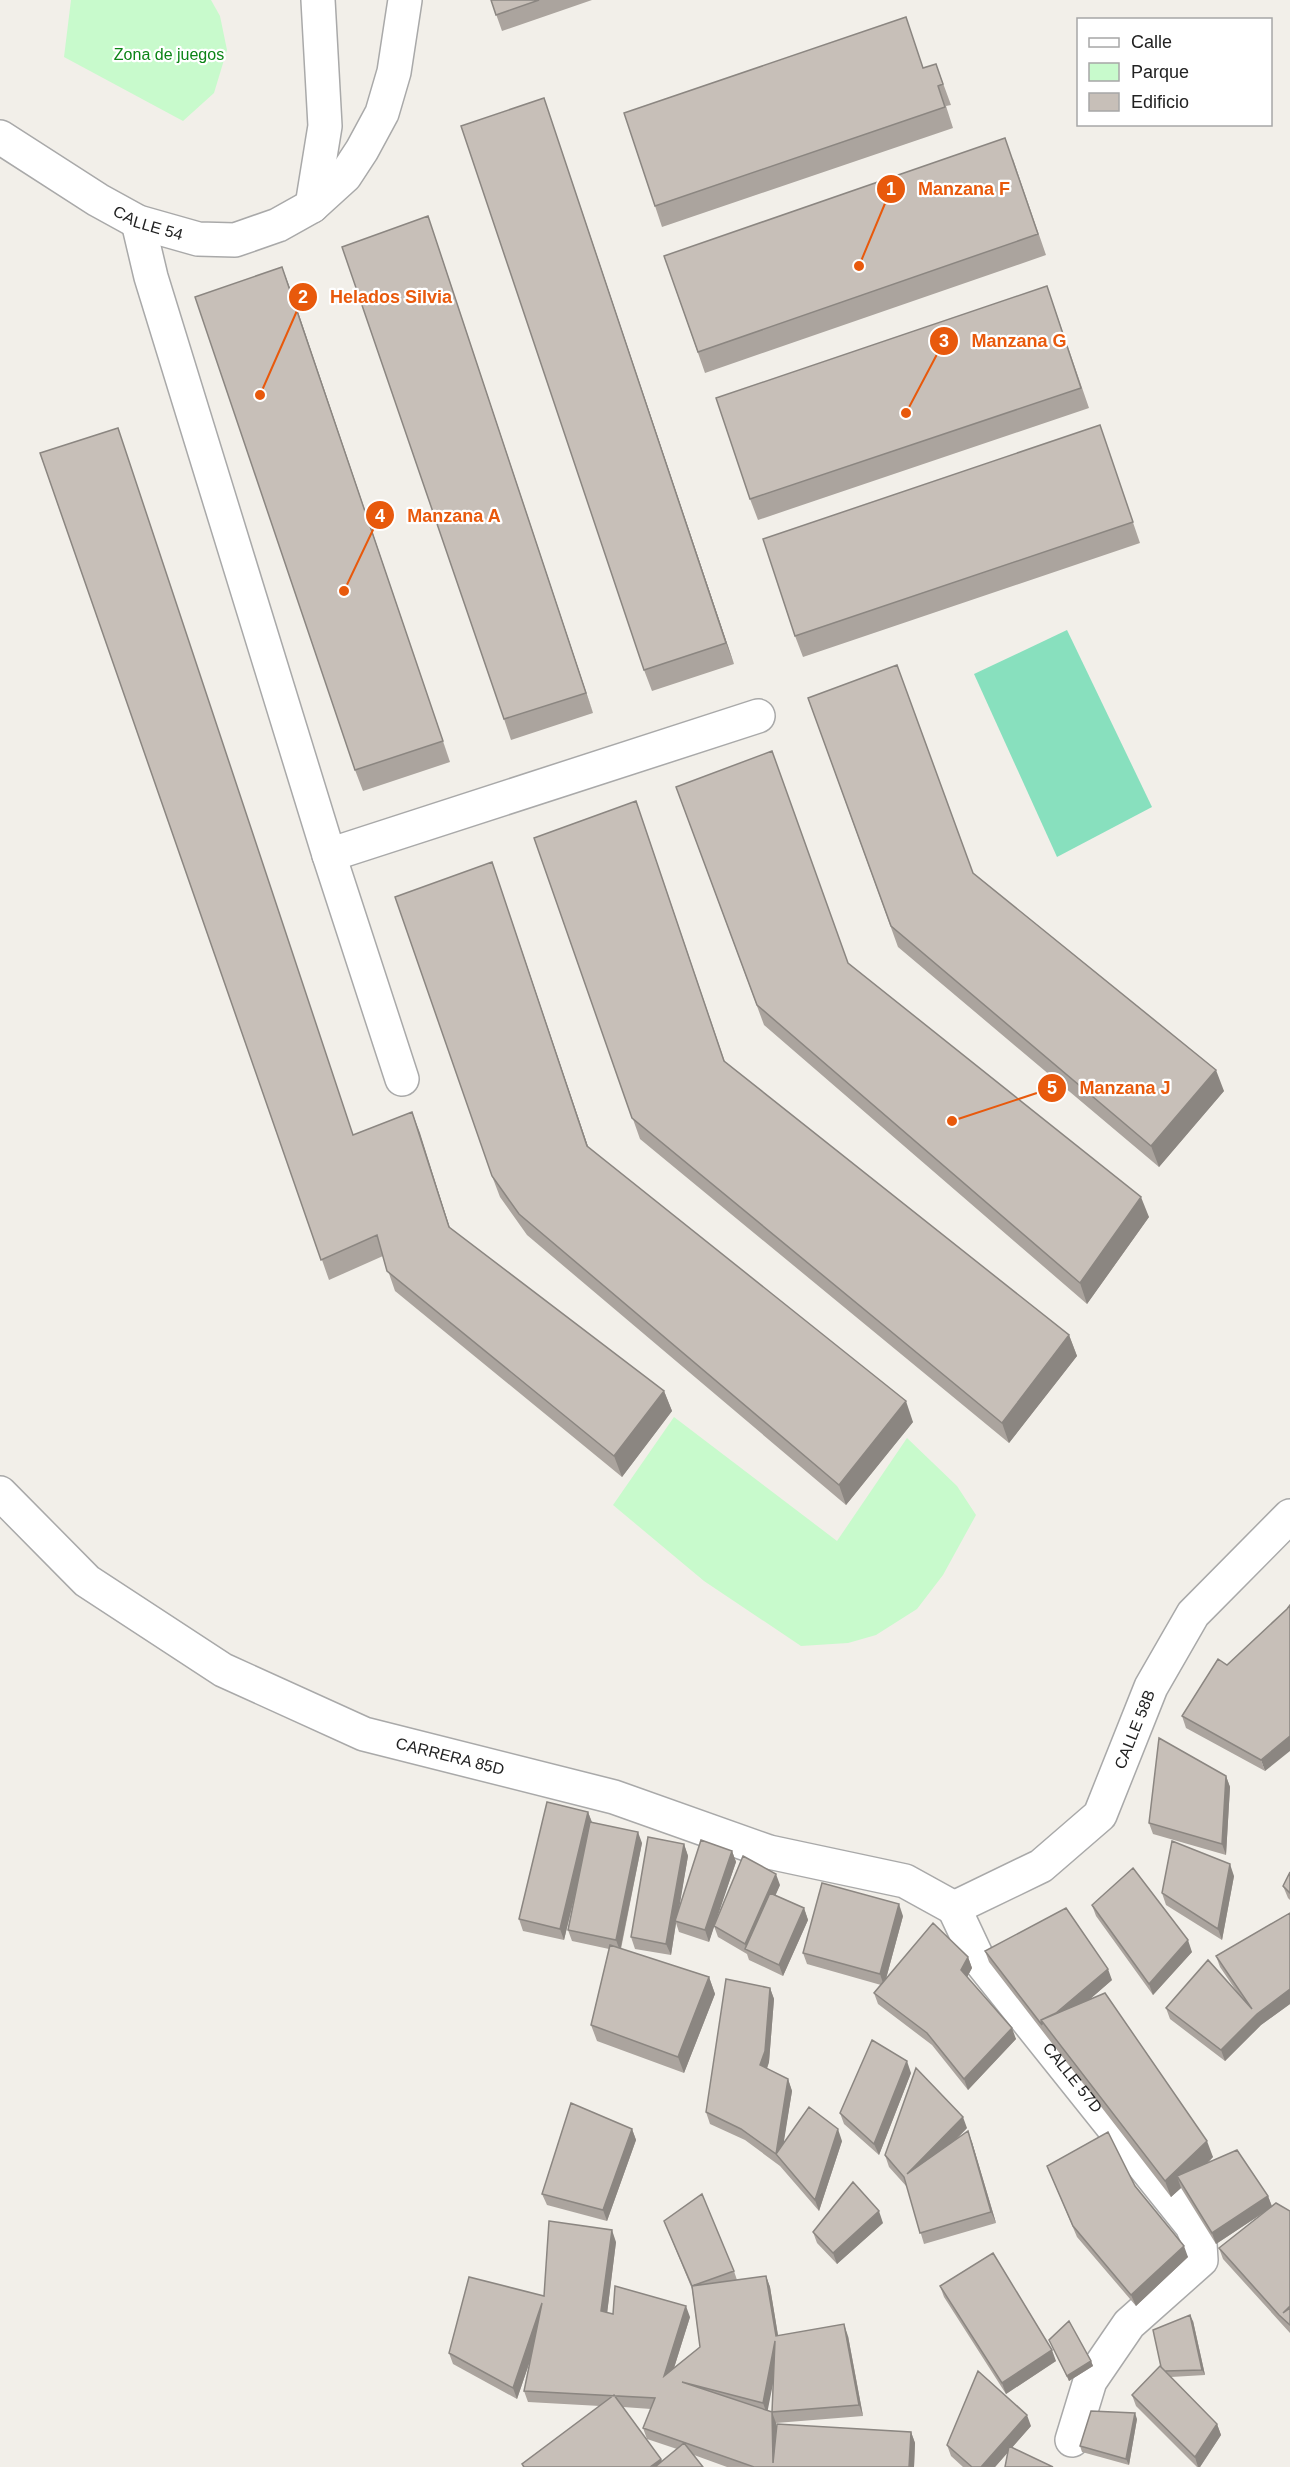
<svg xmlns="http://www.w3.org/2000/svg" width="1290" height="2467" font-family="Helvetica,sans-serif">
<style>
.park{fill:#c8facc}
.pitch{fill:#88e0be}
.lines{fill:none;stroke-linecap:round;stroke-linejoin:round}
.minor-casing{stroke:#a9a9a9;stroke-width:36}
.minor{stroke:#fff;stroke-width:33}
.wall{fill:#aba49e;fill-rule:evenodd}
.shaded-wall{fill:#8b8681}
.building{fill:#c7bfb8;stroke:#8b8681;stroke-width:1.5;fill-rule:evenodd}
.labels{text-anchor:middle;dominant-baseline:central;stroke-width:4.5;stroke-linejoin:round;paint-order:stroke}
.park-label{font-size:16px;fill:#0c8416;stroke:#fff}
.street-label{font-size:16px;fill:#222;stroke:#fff}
.leader{fill:none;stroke:#e8590c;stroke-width:2}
.callout-dot{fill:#e8590c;stroke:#fff;stroke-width:2}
.mark-label{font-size:18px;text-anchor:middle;font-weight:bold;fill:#fff}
.callout-label{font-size:18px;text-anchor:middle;font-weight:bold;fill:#e8590c;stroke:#fff;stroke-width:4.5;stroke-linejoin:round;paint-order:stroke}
</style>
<rect width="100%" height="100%" fill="#f2efe9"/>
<path class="park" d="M71,0H211L220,16L227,50L214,93L183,121L64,57Z
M674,1417L837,1541L907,1438L957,1486L976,1515L943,1575L917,1609L876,1635L848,1643L801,1646L704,1581L613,1505Z"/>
<path class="pitch" d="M1067,630L1152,807L1057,857L974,674Z"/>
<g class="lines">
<g class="minor-casing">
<g id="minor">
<path id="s1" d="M0,137L98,200L138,222L198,239L235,240L278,225L312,206L345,176L362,150L382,113L394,72L405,0"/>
<path d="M312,206L325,126L318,0"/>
<path d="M138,222L151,277L329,855L402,1079"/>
<path d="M329,855L758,716"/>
<path id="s2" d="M0,1493L87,1581L223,1670L364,1734L614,1797L769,1852L905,1881L954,1908"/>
<path id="s3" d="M954,1908L977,1957L1192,2226L1200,2244L1201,2260L1129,2324L1090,2381L1072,2440"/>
<path id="s4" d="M954,1908L1041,1866L1100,1815L1151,1687L1193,1614L1290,1516"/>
</g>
</g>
<use href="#minor" class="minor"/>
</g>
<path class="wall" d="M491,0H592L502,31Z
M936,64L951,105L946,106L953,128L662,227L655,206L923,68Z
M544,98L734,664L652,691L644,670Z
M1013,159L1046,255L705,373L664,256Z
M435,237L593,713L511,740L504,719Z
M282,267L450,762L363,791L355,770Z
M1047,286L1089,408L758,520L750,499Z
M118,428L353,1135L412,1112L450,1228L664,1391L672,1411L622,1477L395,1291L383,1256L329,1280L40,453Z
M1107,446L1140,543L803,657L795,636Z
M808,698L973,873L1224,1091L1159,1167L898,947Z
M676,787L848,963L1149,1217L1087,1304L764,1025Z
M636,801L725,1062L1069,1335L1077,1356L1009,1443L640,1139L534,838Z
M492,862L588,1147L913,1422L846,1505L527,1235L500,1197L492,1176Z
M1227,1665L1265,1771L1186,1728L1182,1716Z
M1226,1776L1230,1787L1226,1855L1153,1834L1149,1823Z
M588,1812L592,1822L642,1843L621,1949L709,1977L715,1994L684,2073L597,2041L591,2025L609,1949L572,1941L568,1930L578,1883L564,1940L523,1931L519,1919Z
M684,1844L688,1856L678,1912L732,1851L736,1862L715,1922L780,1885L775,1895L804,1908L808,1920L783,1976L749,1960L747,1954L718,1937L714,1926L709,1942L679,1932L676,1923L671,1955L635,1949L631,1937Z
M1290,1872V1900L1288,1898L1283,1886Z
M1234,1876L1222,1940L1166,1905L1162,1893Z
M1092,1905L1192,1952L1153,1995L1096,1916Z
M1290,1913V2004L1261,2025L1225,2061L1170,2019L1166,2008L1237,1992L1220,1967L1216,1956Z
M903,1916L886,1979L968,1957L972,1968L967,1977L1016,2039L968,2090L932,2045L878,2004L874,1993L881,1985L807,1964L803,1953Z
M985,1951L1112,1980L1090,1999L1213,2157L1208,2163L1268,2196L1272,2206L1290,2211V2333L1223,2259L1219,2248L1263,2213L1216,2244L1181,2188L1171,2197L989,1962Z
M770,1988L774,1999L769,2062L767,2069L788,2079L792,2091L783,2144L842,2141L819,2211L780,2166L745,2140L710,2124L706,2112Z
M911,2073L879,2155L844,2124L840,2113Z
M967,2128L957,2138L972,2142L996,2223L924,2244L907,2187L889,2167L885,2155Z
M632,2129L636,2140L607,2221L547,2205L542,2194Z
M1047,2166L1135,2186L1188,2257L1136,2306L1077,2237Z
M664,2221L734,2271L737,2280L766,2276L770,2287L778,2336H848L863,2416L776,2423V2429L911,2432L915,2443L914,2467H727L694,2455L703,2467H523L522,2464L600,2406L528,2402L524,2391L530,2361L517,2399L453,2364L449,2353L544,2296L616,2242L607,2313L613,2314L690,2317L674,2368L700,2347L692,2289ZM773,2382L772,2412L767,2410ZM623,2407L651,2409L643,2428L647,2439L677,2449L662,2461Z
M883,2223L837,2264L817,2243L813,2232Z
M940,2286L1056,2361L1006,2394L944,2297Z
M1193,2321L1205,2375L1171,2377L1217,2424L1221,2435L1200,2467H1197L1136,2406L1132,2395L1161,2367Z
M1049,2340L1091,2361L1093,2366L1069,2381Z
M1137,2419L1129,2465L1082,2452L1080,2446Z
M1031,2426L995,2467H963L951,2456L947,2445Z"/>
<path class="shaded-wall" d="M544,98L551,119L734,664L726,643Z
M428,216L435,237L593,713L586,693Z
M282,267L290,288L450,762L443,741Z
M492,862L499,883L595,1167L587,1146Z
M1216,1070L1224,1091L1159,1167L1151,1146Z
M412,1112L420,1133L456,1248L449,1227Z
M1141,1197L1149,1217L1087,1304L1080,1283Z
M1069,1335L1077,1356L1009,1443L1002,1423Z
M664,1391L672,1411L622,1477L614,1456Z
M906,1401L913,1422L846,1505L839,1485Z
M1290,1736V1751L1265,1771L1261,1760Z
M1226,1776L1230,1787L1226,1855L1222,1844Z
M588,1812L592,1823L564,1940L560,1929Z
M638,1832L642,1843L620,1951L616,1940Z
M684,1844L688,1856L677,1921H675L676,1923L671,1955L666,1944Z
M732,1851L736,1862L709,1942L705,1930Z
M1230,1864L1234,1876L1222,1940L1218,1929Z
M776,1874L780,1885L751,1952L747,1950L745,1944Z
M899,1904L903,1916L884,1986L880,1974Z
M804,1908L808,1920L783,1976L779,1965Z
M1188,1940L1192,1952L1153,1995L1149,1984Z
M968,1957L972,1968L965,1981L961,1970Z
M1108,1969L1112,1980L1051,2033L1044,2024Z
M709,1977L715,1994L684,2073L678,2057Z
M770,1988L774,1999L769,2062L764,2076L760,2065Z
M1290,1989V2004L1261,2025L1225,2061L1221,2050L1257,2014Z
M1012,2028L1016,2039L968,2090L964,2079Z
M907,2061L911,2073L879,2155L874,2144Z
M788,2079L792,2091L781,2160L776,2154Z
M963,2117L967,2128L911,2186L907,2174Z
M632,2129L636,2140L607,2221L603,2210Z
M838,2129L842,2141L819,2211L815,2200Z
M968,2131L972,2142L996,2223L991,2212Z
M1207,2141L1213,2157L1183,2186L1177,2176L1181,2188L1171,2197L1165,2181Z
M1268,2196L1272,2207L1216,2244L1212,2233Z
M879,2211L883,2223L837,2264L833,2253Z
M612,2230L616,2242L606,2322L601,2311Z
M1184,2246L1188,2257L1136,2306L1131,2295Z
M766,2276L770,2287L780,2347L776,2336Z
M542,2303L546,2314L517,2399L513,2388Z
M686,2306L690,2317L668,2387L664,2376Z
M1190,2315L1193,2321L1205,2375L1202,2370Z
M844,2324L848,2336L863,2416L859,2405Z
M775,2341L779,2353L767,2414L763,2403Z
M1052,2350L1056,2361L1006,2394L1002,2383Z
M1091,2361L1093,2366L1069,2381L1067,2376Z
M772,2412L776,2423L777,2467L773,2463Z
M1135,2413L1137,2419L1129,2465L1126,2459Z
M1027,2415L1031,2426L995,2467H981Z
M1217,2424L1221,2435L1200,2467H1198L1195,2457Z
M911,2432L915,2443L914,2467H909Z
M661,2459L664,2467H650Z"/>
<path class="building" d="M491,0H539L496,15Z
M906,17L923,68L936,64L943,84L938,86L945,107L655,206L624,113Z
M544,98L726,643L644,670L461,126Z
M1005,138L1038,234L698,352L664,256Z
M428,216L586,693L504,719L342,247Z
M282,267L443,741L355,770L195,297Z
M1047,286L1081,388L750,499L716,398Z
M1100,425L1133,522L795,636L763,539Z
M118,428L353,1135L412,1112L449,1227L664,1391L614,1456L387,1271L377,1235L321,1260L40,453Z
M897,665L973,873L1216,1070L1151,1146L891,926L808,698Z
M772,751L848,963L1141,1197L1080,1283L757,1005L676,787Z
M636,801L724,1061L1069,1335L1002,1423L632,1118L534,838Z
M492,862L587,1146L906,1401L839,1485L519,1214L492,1176L395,897Z
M1290,1605V1736L1261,1760L1182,1716L1218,1659L1227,1665L1287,1609Z
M1159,1738L1226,1776L1222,1844L1149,1823Z
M547,1802L588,1812L560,1929L519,1919Z
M590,1822L638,1832L616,1940L568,1930Z
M648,1837L684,1844L666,1944L631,1937Z
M701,1840L732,1851L705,1930L675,1921Z
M1172,1841L1230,1864L1218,1929L1162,1893Z
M743,1856L776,1874L745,1944L714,1926Z
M1133,1868L1188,1940L1149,1984L1092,1905Z
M1290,1872V1893L1283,1886Z
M822,1883L899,1904L880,1974L803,1953Z
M770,1893L804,1908L779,1965L745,1949Z
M1066,1908L1108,1969L1056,2013L1041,2020L1042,2025L985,1951Z
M1290,1913V1989L1257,2014L1221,2050L1166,2008L1208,1960L1252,2009L1216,1956Z
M933,1923L968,1957L961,1970L1012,2028L964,2079L927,2033L874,1993Z
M610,1945L709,1977L678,2057L591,2025Z
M726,1979L770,1988L765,2051L760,2065L788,2079L776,2154L809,2107L838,2129L815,2200L776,2154L741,2129L706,2112Z
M1105,1993L1207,2141L1165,2181L1041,2020Z
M872,2040L907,2061L874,2144L840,2113Z
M916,2068L963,2117L907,2174L968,2131L991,2212L920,2233L904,2177L885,2155Z
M571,2103L632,2129L603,2210L542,2194Z
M1108,2132L1135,2186L1184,2246L1131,2295L1073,2226L1047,2166Z
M1237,2150L1268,2196L1212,2233L1177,2176Z
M853,2182L879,2211L833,2253L813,2232Z
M702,2194L734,2271L692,2286L664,2221Z
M1276,2203L1290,2211V2306L1283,2313L1290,2308V2325L1279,2315L1219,2248Z
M549,2221L612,2230L601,2311L613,2314L615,2286L686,2306L664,2376L700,2347L692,2286L766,2276L776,2336L844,2324L859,2405L772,2412L773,2463L777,2424L911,2432L909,2467H754L643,2428L655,2398L524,2391L542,2303L513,2388L449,2353L469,2277L544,2296ZM775,2341L772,2412L682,2382L763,2403Z
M993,2253L1052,2350L1002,2383L940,2286Z
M1190,2315L1202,2370L1165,2371L1161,2367L1153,2330Z
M1069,2321L1091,2361L1067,2376L1049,2340Z
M1160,2366L1217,2424L1195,2457L1132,2395Z
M978,2371L1027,2415L981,2467H972L947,2445Z
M614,2395L661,2459L650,2467H524L522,2464Z
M1091,2411L1135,2413L1126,2459L1080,2446Z
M684,2443L703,2467H655Z
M1009,2446L1053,2467H1005Z"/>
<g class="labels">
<g class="park-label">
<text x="169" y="54">Zona de juegos</text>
</g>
<g class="street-label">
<text stroke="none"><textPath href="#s1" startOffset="172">CALLE 54</textPath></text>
<text stroke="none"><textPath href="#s4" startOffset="267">CALLE 58B</textPath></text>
<text stroke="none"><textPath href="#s2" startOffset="530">CARRERA 85D</textPath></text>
<text stroke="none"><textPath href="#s3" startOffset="208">CALLE 57D</textPath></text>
</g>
</g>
<path class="leader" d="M859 266L891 189M260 395L303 297M906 413L944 341M344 591L380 515M952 1121L1052 1088"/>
<g class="callout-dot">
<circle cx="859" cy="266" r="6"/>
<circle cx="260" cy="395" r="6"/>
<circle cx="906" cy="413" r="6"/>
<circle cx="344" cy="591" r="6"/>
<circle cx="952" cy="1121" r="6"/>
<circle cx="891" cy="189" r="15"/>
<circle cx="303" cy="297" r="15"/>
<circle cx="944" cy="341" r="15"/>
<circle cx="380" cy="515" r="15"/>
<circle cx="1052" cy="1088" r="15"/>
</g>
<g class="mark-label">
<text x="891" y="195">1</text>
<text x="303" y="303">2</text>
<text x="944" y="347">3</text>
<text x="380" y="522">4</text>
<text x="1052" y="1094">5</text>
</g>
<g class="callout-label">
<text x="964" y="195">Manzana F</text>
<text x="391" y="303">Helados Silvia</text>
<text x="1019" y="347">Manzana G</text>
<text x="454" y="522">Manzana A</text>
<text x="1125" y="1094">Manzana J</text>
</g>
<rect x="1077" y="18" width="195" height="108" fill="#ffffff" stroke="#a7a7a7" stroke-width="1.5"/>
<rect x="1089" y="38" width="30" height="9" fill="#ffffff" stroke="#a7a7a7" stroke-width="1.5"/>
<text x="1131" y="48" font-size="18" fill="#222222">Calle</text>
<rect x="1089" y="63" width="30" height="18" fill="#c8facc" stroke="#a7a7a7" stroke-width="1.5"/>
<text x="1131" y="78" font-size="18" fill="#222222">Parque</text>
<rect x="1089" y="93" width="30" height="18" fill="#c7bfb8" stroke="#a7a7a7" stroke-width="1.5"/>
<text x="1131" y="108" font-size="18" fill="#222222">Edificio</text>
</svg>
